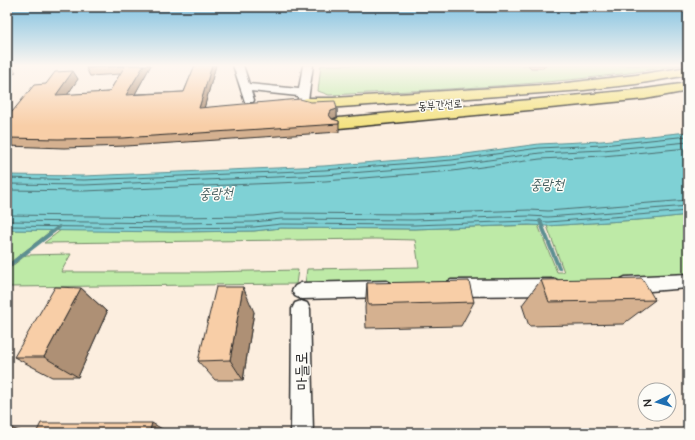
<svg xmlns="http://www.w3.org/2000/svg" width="695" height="440" font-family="'Architects Daughter','Poor Story',sans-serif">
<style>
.green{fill:#beeaa7;stroke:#748a69}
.water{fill:#7fd1d5;stroke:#5d8f91}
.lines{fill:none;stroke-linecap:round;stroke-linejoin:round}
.shore{stroke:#4d6d6f;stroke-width:1}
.stream{stroke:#5d8f91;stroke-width:4}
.minor-casing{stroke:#2b2b2b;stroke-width:3}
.highway-casing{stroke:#2b2b2b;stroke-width:3}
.minor{fill:#fdfcf7;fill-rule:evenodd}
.highway{fill:#f4e382;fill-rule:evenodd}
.wall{fill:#d5b190;stroke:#2b2b2b}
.shaded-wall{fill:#ae9075;stroke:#2b2b2b}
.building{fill:#f8cea7;stroke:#2b2b2b}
.labels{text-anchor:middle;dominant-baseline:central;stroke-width:3;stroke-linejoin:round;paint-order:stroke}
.far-street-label{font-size:11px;fill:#2b2b2b;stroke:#fdfcf7}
.water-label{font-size:14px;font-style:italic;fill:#445d5e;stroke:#fdfcf7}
.near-street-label{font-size:16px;fill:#2b2b2b;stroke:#fdfcf7}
</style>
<rect width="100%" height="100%" fill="#fceedf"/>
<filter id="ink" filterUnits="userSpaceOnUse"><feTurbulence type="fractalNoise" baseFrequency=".025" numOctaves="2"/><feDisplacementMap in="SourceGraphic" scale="8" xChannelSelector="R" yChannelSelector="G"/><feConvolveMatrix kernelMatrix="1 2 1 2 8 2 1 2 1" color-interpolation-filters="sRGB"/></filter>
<g filter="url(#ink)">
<path class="green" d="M321,65H681C565,85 447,89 329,95L318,91Z
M688,215V278L305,284L307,269L419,267L415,240L376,239L44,243L61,230L174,232L254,231L281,228L414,229L538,225L557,272H564L547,226L652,219Z
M7,230H52L7,265Z
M71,254L61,272H204L298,270L296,284L7,287V270L26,255Z"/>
<path class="water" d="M688,132V215L652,219L547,226L529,225L414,229L281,228L254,231L174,232L7,230V175L84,176L324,166L451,156L539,144L602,141Z"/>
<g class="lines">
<path class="shore" d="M7,178L84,180L324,170L452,160L539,148L603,145L688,136
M7,184L84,185L325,175L452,165L540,153L603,150L688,142
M7,190L84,191L325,181L453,171L540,159L603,156L688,148
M7,215L174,217L254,216L281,213L414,214L529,210L548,211L688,200
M7,221L174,223L254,222L281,219L414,220L529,216L548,217L688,206
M7,226L174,228L254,227L281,224L414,225L529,221L548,222L688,211"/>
<path class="stream" d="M540,221L559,268
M7,267L59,227"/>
<g class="minor-casing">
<path id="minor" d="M233,65H243L249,84L299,89L303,65H313L308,100L303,103L298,100V96L251,91L254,100L253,102H245Z
M688,274V288L625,293L619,290L616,285L619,280L625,277Z
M555,279L561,282L564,287L561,292L555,295L451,296L445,293L442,288L445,283L451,280Z
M387,281L393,284L396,289L393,294L387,297L301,299L295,296L292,291L295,286L301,283Z
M301,301L307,303L310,309L313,433H291L292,309L295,303Z"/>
</g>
<g class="highway-casing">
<path id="highway" d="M688,67V75L636,84L584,90L312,109L301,106L298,103L301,100L306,98H333L558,84L636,75Z
M688,83V91L645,99L339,128L333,126L331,123L333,120L339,118L645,89Z"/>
</g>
<use href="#minor" class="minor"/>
<use href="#highway" class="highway"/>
</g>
<path class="wall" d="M151,65L135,94L184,92L195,65H216L204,108L337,109V117L332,119L339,121V132L126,146L64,148L7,146V112H12L46,84L78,79L67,95L109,92L120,74L90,76L86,68Z
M528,65H546L543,68H531Z
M541,280L655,300L623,324L529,326L522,305Z
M367,283L474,302L461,326L366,328L365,308Z
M81,288L107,312L78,377H52L14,357Z
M254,312L243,380H215L198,361Z"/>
<path class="shaded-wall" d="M7,65H11L16,72L7,81Z
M144,65H151L130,103L126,95Z
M212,65H216L202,116L199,108Z
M73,71L78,79L61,104L56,95Z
M337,109V117L332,119L329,115L331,111Z
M243,287L254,312L243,380L230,360Z
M81,288L107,312L78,377L44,357Z
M152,423L169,433H149Z
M7,427L26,433H7Z"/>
<path class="building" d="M88,65H144L126,95L184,92L195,65H212L199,108L300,99L311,102L335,101L337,109L331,111L329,115L332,119L339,121V124L122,138L58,139L7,138V112H12L34,85L46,84L55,72L73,71L56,95L109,92L125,66L86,68Z
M642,278L655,300L549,302L541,280Z
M469,281L474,302L368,305L367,283Z
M55,287L81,288L44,357H14Z
M216,287H243L230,360L198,361Z
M41,423H152L149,433H36Z"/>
</g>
<linearGradient id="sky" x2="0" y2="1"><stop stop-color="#7ec0e0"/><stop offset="0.52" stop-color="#fef7f1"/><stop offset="1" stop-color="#fef7f1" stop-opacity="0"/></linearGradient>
<rect width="695" height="126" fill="url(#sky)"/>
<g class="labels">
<g class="far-street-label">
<text transform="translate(440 105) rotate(-4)">동부간선로</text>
</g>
<g class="water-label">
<text x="547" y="185">중랑천</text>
<text transform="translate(216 194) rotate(-2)">중랑천</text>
</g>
<g class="near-street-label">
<text transform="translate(302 371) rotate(-91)">마들로</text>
</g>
</g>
<rect width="695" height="440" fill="none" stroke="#fdfcf7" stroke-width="24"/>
<rect x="12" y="12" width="671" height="416" fill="none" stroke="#2b2b2b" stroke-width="1.5" filter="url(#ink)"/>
<g transform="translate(657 402) rotate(264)"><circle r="19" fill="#fdfcf7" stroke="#a9a8a5"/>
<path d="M0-3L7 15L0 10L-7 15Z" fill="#1f6fb2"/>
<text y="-6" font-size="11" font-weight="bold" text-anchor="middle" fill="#2b2b2b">N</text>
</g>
</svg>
